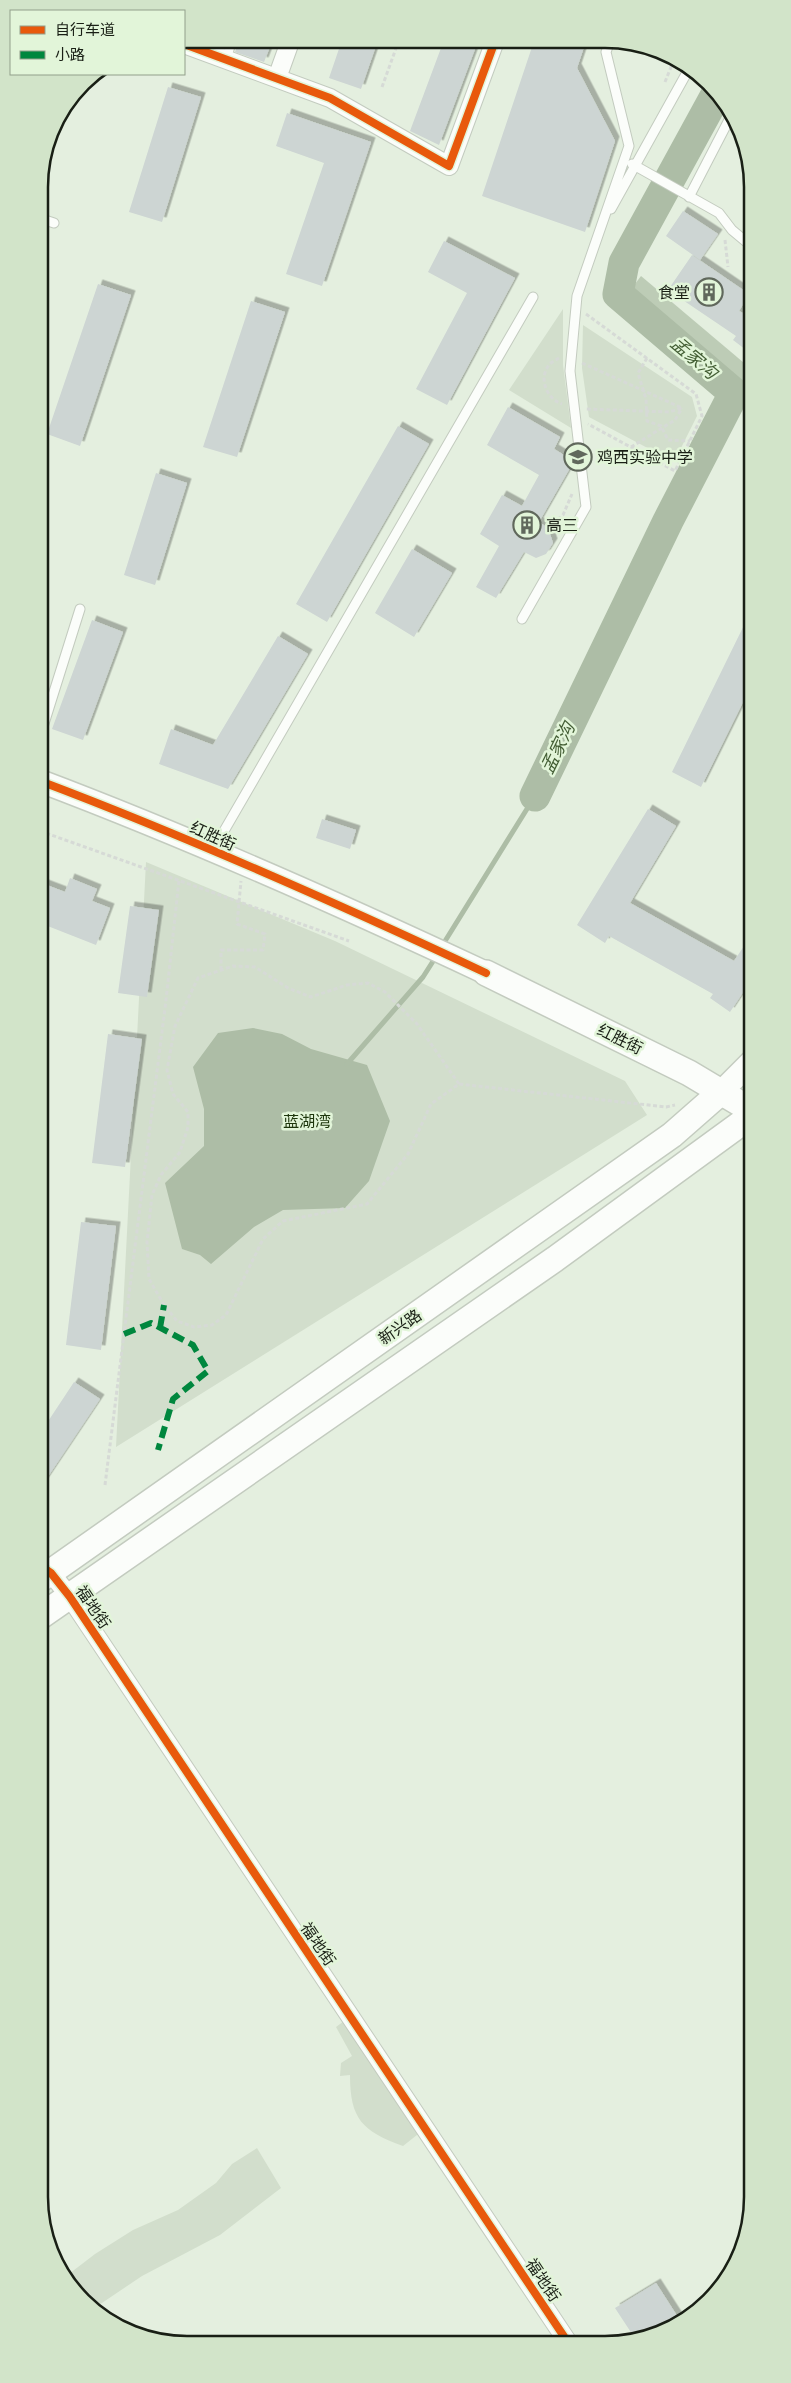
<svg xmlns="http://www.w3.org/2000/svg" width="791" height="2383" font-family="Helvetica,'Noto Sans SC',sans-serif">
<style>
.green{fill:#d2decc}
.forest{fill:#bdccb6}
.water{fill:#adbda6}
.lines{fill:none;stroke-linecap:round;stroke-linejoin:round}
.stream{stroke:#adbda6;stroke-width:5}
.river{stroke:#adbda6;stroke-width:31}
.building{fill:#cdd5d3;filter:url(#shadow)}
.service-casing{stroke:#c3cbbf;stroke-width:11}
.minor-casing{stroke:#c3cbbf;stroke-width:20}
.tertiary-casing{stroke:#c3cbbf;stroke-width:25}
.secondary-casing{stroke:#c3cbbf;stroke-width:28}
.path{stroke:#d6dad6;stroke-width:3;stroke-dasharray:4 2.5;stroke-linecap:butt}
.service{stroke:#fbfdfa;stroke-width:9}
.minor{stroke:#fbfdfa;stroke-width:18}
.tertiary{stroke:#fbfdfa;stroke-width:22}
.secondary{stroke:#fbfdfa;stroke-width:25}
.quiet{stroke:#00873e;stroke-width:6;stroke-dasharray:12 6;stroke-linecap:butt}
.cycleway-casing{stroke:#e2f5d9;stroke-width:11}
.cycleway{stroke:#e8590c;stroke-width:8}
.labels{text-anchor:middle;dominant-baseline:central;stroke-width:5;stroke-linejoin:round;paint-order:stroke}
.poi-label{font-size:16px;fill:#191f15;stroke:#e2f5d9;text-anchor:start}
.street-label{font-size:16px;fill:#191f15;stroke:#e2f5d9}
.park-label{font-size:16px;fill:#1d360c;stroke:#e2f5d9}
.water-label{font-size:18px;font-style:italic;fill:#435e34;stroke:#e2f5d9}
.rim{fill:none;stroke:#191f15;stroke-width:2.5}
</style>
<defs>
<filter id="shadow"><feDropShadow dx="4.5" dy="-4.5" stdDeviation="0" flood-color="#0004"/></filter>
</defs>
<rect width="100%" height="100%" fill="#e4efdf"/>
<path class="green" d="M563,309V365L571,428L509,390Z
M583,325L692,397L697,416L674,462L589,417L582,368Z
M146,862L335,941L625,1081L647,1115L116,1447Z
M348,2018L422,2131L403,2146C362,2131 350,2119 350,2075L340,2076L341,2063L352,2056L336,2027Z
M257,2148L281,2188L220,2235L142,2276L93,2309L82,2301L65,2277L95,2254L133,2230L178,2210L216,2183L232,2164Z"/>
<path class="forest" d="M641,276L750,368V386L746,391L629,292Z"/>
<path class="water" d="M253,1028L282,1034L311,1049L367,1065L390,1121L369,1181L345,1208L283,1210L254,1227L211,1264L200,1255L182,1249L165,1183L204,1146V1109L193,1067L218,1033Z"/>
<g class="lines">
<path class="stream" d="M442,946L535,796
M347,1064L423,977L437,955"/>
<path class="river" d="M535,796L668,521L734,393L618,294L624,263L717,93"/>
</g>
<path class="building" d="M240,39H273L264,62L235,52Z
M342,40H378L361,89L329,78Z
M444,40L478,41L439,145L410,131Z
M534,41H586L577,68L615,141L585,232L482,196Z
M168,87L201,97L162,222L129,212Z
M287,113L371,142L322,286L286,274L324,163L276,146Z
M683,211L718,234L700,260L666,236Z
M444,241L515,278L447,405L416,389L467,293L428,272Z
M692,255L749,294L739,311L750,317V353L733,340L736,336L668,290Z
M98,284L131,295L80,446L47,434Z
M251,301L285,312L237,457L203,447Z
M508,407L560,437L554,449L574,461L539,522L548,528L553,543L546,554L536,558L524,552L496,598L476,587L499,546L480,534L502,495L522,506L539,475L487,445Z
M398,426L429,444L327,622L296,604Z
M156,473L187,483L155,585L124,575Z
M412,549L452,573L414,637L375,613Z
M750,613V688L701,787L672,772Z
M92,620L123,632L83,740L52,729Z
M278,636L308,654L228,789L159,764L171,729L213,745Z
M648,809L676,826L630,903L734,961L750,937V982L730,1012L710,998L713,994L609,936L605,943L577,925Z
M322,819L356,830L350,849L316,838Z
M70,878L97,889L92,901L110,908L96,945L40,923V895L44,884L65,892Z
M130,906L159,910L147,997L118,993Z
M108,1034L142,1039L125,1167L92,1163Z
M81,1222L116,1226L101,1350L66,1345Z
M74,1382L100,1399L41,1487V1432Z
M656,2283L681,2322L636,2340L615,2308Z"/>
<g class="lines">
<g class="service-casing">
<path id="service" d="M226,60L232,39
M632,164L719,213L732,230L750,245
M689,197L732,114
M611,209L690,67
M39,218L54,223
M522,619L586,507L570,371L577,296L629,146L606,52L610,41
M40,748L42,730L80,609
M213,850L533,297"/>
</g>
<g class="minor-casing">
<path id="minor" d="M184,44L330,98L449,166L495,41
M277,78L291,39
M41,1566L51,1573L70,1597L567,2341"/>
</g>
<g class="tertiary-casing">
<path id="tertiary" d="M40,781C191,838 339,904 486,973
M721,1092L751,1062"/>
</g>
<g class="secondary-casing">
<path id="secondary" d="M486,973L689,1073L751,1110
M41,1579L672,1135L721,1092
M41,1616L555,1259L751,1116"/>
</g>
<path class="path" d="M665,82L675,57
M382,87L399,40
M725,240L728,267
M586,314L696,394L702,416L675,471L588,424
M559,358C556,360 551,362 549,365C538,379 547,399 562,404
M647,358L638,373L646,399L647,421L661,426L668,440L690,441
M582,363L682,408L669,412L586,409
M631,447L675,420L682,408
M548,528L563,515L572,494
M40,831L349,941
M221,970V950H263L265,934L237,924L241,881
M459,1084L417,1024L385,992L368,983L347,985L311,997L288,988L255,967L233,966L198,978L175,1026L167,1070L173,1094L188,1112V1127L180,1152L161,1175L152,1195L147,1242L149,1279L164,1305L177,1321L194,1327L212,1325L226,1315L263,1239L283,1221L367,1204L408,1154L431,1104L459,1084L666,1107L675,1105
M105,1485L166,1000L179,880"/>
<use href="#service" class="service"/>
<use href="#minor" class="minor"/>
<use href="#tertiary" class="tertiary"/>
<use href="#secondary" class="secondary"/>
<path class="quiet" d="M160,1328L164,1305
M124,1334L151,1323L193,1345L208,1371L173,1399L158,1450"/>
<g class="cycleway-casing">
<path id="cycleway" d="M184,44L330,98L449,166L495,41
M40,781C191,838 339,904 486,973
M41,1566L51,1573L70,1597L567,2341"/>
</g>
<use href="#cycleway" class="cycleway"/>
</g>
<defs>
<g id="building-ring" transform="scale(1.4375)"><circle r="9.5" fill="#e2f5d9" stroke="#60685c" stroke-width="1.5"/><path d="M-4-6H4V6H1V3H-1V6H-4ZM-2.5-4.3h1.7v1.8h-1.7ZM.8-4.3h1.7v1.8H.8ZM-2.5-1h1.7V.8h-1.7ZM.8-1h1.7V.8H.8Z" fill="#60685c"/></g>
<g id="school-ring" transform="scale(1.4375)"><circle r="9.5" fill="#e2f5d9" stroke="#60685c" stroke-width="1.5"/><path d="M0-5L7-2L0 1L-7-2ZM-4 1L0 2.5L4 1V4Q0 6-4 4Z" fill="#60685c"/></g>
</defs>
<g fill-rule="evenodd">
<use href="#building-ring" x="709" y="292"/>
<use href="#school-ring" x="578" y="457"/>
<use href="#building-ring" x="527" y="525"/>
</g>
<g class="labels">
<g class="poi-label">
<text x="690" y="292" text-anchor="end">食堂</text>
<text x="597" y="457">鸡西实验中学</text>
<text x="546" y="525">高三</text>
</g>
<g class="street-label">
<text transform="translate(213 836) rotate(24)">红胜街</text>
<text transform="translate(620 1039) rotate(26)">红胜街</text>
<text transform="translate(400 1327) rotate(-35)">新兴路</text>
<text transform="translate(93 1607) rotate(56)">福地街</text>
<text transform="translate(318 1944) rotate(56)">福地街</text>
<text transform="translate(543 2280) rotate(56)">福地街</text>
</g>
<g class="park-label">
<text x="307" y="1121">蓝湖湾</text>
</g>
<g class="water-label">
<text transform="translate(694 358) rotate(40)">孟家沟</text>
<text transform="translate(558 748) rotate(-64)">孟家沟</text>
</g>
</g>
<path d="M0 0H791V2383H0ZM187 48H605A139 139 0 0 1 744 187V2197A139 139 0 0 1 605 2336H187A139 139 0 0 1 48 2197V187A139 139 0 0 1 187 48Z" fill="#d2e4c9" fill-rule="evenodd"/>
<path class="rim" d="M187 48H605A139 139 0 0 1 744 187V2197A139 139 0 0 1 605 2336H187A139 139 0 0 1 48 2197V187A139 139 0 0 1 187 48Z"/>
<rect x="10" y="10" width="175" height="65" fill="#e2f5d9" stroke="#929f8b"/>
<rect x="20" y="26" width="25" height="8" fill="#e8590c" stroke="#929f8b"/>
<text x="55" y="35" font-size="15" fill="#191f15">自行车道</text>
<rect x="20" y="51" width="25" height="8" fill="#00873e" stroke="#929f8b"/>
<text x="55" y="60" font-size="15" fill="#191f15">小路</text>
</svg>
